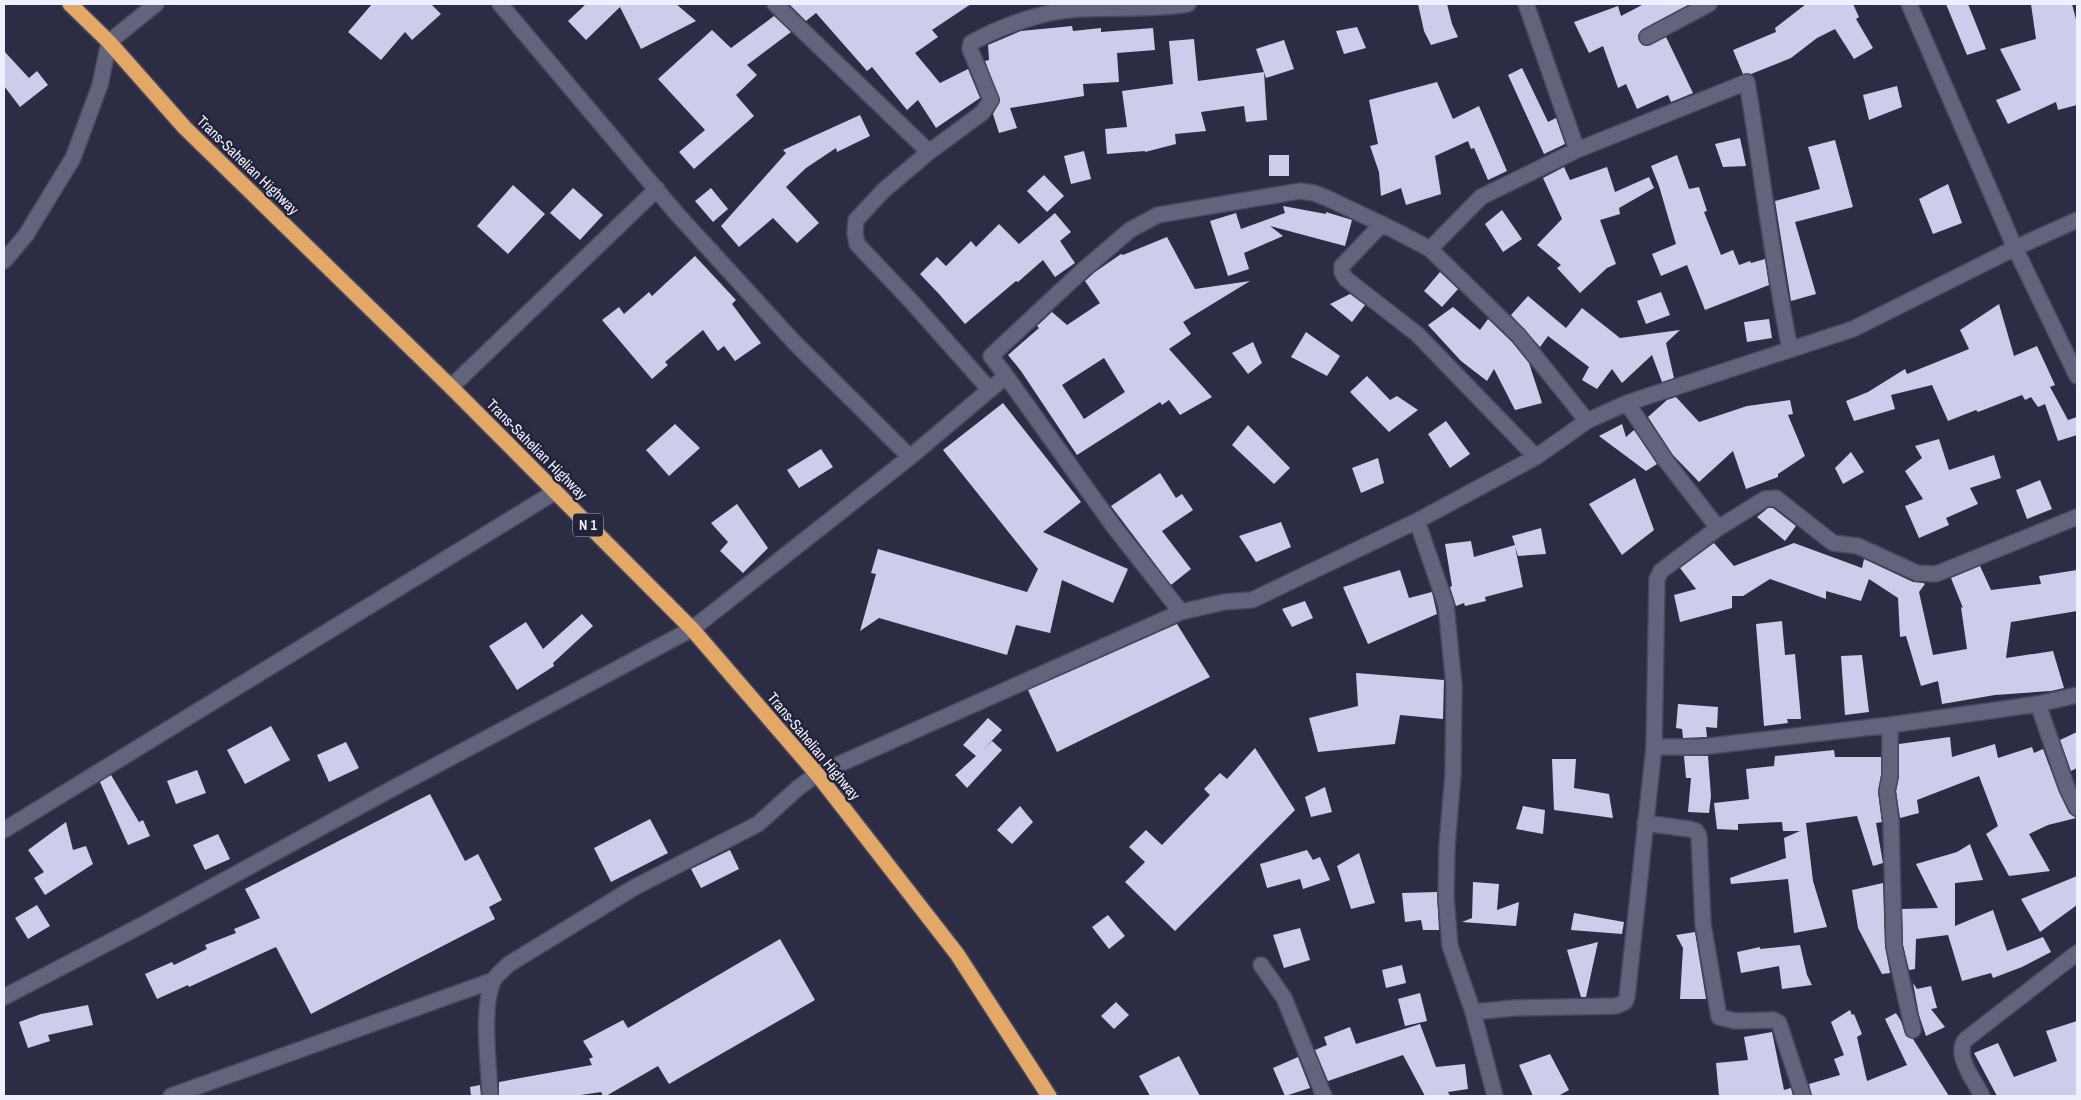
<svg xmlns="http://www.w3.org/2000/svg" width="2081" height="1100" font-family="'Archivo Narrow',sans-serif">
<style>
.building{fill:#cbcdeb;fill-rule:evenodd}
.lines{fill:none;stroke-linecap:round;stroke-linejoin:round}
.street-casing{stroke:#48495c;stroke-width:18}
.highway-casing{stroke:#48495c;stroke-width:18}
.street{stroke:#62647e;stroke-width:15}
.highway{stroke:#e3a768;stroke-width:15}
.labels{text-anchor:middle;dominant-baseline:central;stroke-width:5;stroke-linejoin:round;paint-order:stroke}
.shield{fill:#222239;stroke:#b1b2c4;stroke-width:1}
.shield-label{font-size:14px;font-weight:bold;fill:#eeefff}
.street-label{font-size:15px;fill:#eeefff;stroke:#222239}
</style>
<rect width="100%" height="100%" fill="#2c2c44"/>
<path class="building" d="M372,4H431L441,14L412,40L405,32L381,60L348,32Z
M586,4H676L696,21L641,49L620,7L586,40L568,21Z
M789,4H971L932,30L938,37L915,53L940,83L968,69L980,98L936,128L918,100L907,110L872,67L867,71L816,13L806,21Z
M1418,4H1447L1452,24L1458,37L1431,45L1424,31Z
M1644,4H1690L1643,29L1638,37L1642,45L1647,46L1666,37L1693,93L1671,102L1668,95L1637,109L1626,84L1618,88L1603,46L1589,53L1574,22L1618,6L1621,16Z
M1806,4H1853L1859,17L1856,19L1873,48L1854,59L1835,29L1817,38L1791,58L1751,74H1743L1733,50L1776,32L1775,28Z
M1946,4H1968L1986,49L1967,55Z
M2031,4H2072L2077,23V105L2058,110L2056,102L2008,124L1996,100L2021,90L2000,49L2036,39Z
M774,16L791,32L747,65L757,75L736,95L754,116L694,169L679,152L705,130L658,79L712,30L731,48Z
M1072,26L1073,31L1101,28V32L1153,28L1155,50L1117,53L1119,82L1083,84L1084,96L1010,108L1017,128L999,133L993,114L1000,101L985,61L989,60L988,45L1021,31Z
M1357,27L1366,48L1344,54L1336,31Z
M1194,39L1198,81L1264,72L1267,120L1246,122L1244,106L1201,112L1206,131L1175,134L1176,144L1145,152V151L1107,154L1105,129L1127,127L1122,91L1173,84L1169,41Z
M1284,40L1294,69L1266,78L1256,49Z
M4,51L29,78L37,71L48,85L20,107L4,86Z
M1522,68L1548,122L1556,118L1565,144L1544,154L1508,75Z
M1437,82L1453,119L1479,106L1507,171L1488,180L1474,148L1471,149L1468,141L1435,156L1441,194L1406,205L1401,188L1381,196L1379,172L1370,146L1378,144L1369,100Z
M1897,86L1902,107L1869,120L1863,95Z
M860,115L870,136L837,152L836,148L806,168L786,187L819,223L797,243L773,218L739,247L721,226L786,153L783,150Z
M1740,138L1746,166L1723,167L1715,144Z
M1835,140L1853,207L1795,222L1816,294L1791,301L1775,201L1820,189L1808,147Z
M1084,151L1091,179L1071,184L1064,156Z
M1269,155H1289V176H1269Z
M1677,155L1689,189L1699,187L1707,211L1704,212L1721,255L1733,250L1739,265L1750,261L1751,263L1765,259L1769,285L1705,310L1687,265L1661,276L1652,254L1676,244L1659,186L1651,166Z
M1564,167L1570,180L1607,167L1615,192L1649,177L1654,188L1619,208L1620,214L1600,220L1616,264L1607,268L1580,293L1557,268L1561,265L1537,245L1562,219L1543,178Z
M1044,175L1064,196L1047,212L1027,191Z
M1948,184L1962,223L1933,234L1919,199Z
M513,185L545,214L508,254L477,226Z
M573,188L603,215L580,240L550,213Z
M711,188L728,209L713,222L695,201Z
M1283,206L1326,214V212L1352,220L1345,246L1270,226L1283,236L1244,253L1249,269L1228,276L1210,221L1236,213L1241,229L1285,213Z
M1502,210L1522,239L1503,252L1485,224Z
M1055,213L1071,232L1060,241L1075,263L1055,277L1043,260L1018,282L1016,281L965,324L939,294L920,274L937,257L946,266L971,241L976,247L999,224L1019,244Z
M1167,237L1195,289L1250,281L1183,322L1191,334L1169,349L1212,397L1180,415L1169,400L1162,405L1160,402L1077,455L1021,371L1008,355L1039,328L1037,326L1052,312L1067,325L1100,303L1085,281L1095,272L1121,254L1123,255ZM1104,358L1125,392L1084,419L1062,385Z
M695,256L736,300L732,304L761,343L735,361L724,346L718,351L703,330L665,362L668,365L652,379L602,320L619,307L624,314L649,292L652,296Z
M1440,272L1458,289L1442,307L1424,291Z
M1661,292L1670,315L1646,324L1637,301Z
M1350,294L1365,305L1352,322L1330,304Z
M1528,296L1566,328L1582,308L1620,338L1680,330L1666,343L1674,378L1662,382L1652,355L1622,383L1612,369L1597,389L1582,380L1589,367L1548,336L1540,347L1511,315Z
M1999,304L2014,356L2037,346L2055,385L2050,387L2068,420L2077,417V435L2058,441L2045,404L2038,407L2031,397L2025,400L2022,395L1978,412L1976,410L1948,421L1932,385L1891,395L1895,409L1854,421L1846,401L1868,392L1905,369L1907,374L1969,349L1960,330Z
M1453,307L1480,330L1488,319L1512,342L1529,363L1542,403L1515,410L1494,369L1487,381L1461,361L1428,325Z
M1769,319L1772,338L1747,342L1744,322Z
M1306,332L1340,356L1327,376L1291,357Z
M1253,342L1262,363L1248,374L1232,353Z
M1367,376L1390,400L1397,396L1418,410L1389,432L1350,392Z
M1676,397L1699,422L1747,406L1790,400L1793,414L1788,415L1805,456L1778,474V477L1746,489L1733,451L1699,482L1673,455L1648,417L1667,400Z
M1003,403L1081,502L1043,532L1128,569L1113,603L1062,580L1050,633L1016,625L1007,655L879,618L860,631L876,574L871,573L878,549L1027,592L1038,569L943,450Z
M1446,421L1470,454L1450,468L1428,434Z
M675,424L700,448L669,476L646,450Z
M1622,424L1626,437L1634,430L1657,464L1646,471L1599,436Z
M1248,425L1290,468L1274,484L1232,445Z
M1939,439L1949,470L1994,455L2001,478L1970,488L1978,504L1946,518L1949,525L1919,538L1905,506L1923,499L1905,471L1922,458L1915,446Z
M821,449L833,467L799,488L787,470Z
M1851,452L1864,472L1843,484L1835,468Z
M1378,458L1384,483L1361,493L1352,468Z
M1160,473L1176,498L1182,494L1193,510L1162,531L1191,569L1171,585L1111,506Z
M1635,478L1654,530L1622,555L1589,504Z
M2040,480L2052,509L2027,519L2016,490Z
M737,504L768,548L743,573L720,551L728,542L711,523Z
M1768,508H1773L1796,526L1785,541L1757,517Z
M1281,522L1291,547L1256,562L1239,536Z
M1541,528L1546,554L1518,556L1515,546L1523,587L1485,597L1486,601L1465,606L1464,603L1456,606L1450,587L1452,586L1445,544L1471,541L1474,557L1515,545L1512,536Z
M1714,543L1734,566L1794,543L1862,568L1864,559L1913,582L1923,583L1925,584L1919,592L1933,655L1967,649L1961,607L1963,608L1951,578L1980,566L1991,590L2041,584L2039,576L2077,570V611L2011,622L2006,658L2053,651L2064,688L2051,691L1995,695L1942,704L1938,681L1921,686L1906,636L1900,637L1898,598L1869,579L1861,601L1826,591V599L1770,579L1743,596H1732V608L1680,622L1674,595L1696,589L1680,568Z
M1400,570L1409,598L1432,592L1437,614L1368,644L1343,587Z
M1305,601L1313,618L1292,627L1282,609Z
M582,614L593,626L553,663L554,666L517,690L489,646L526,622L543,649Z
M1782,621L1785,655L1795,654L1801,719H1787L1788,723L1764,726L1756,624Z
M1177,624L1210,677L1057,752L1028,690Z
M1862,655L1869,712L1845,715L1841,656Z
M1356,673L1444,680L1443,719L1400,715L1395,744L1318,752L1309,718L1358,706Z
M1678,704L1718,707L1717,728L1706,727L1707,737L1683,738L1682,729L1676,728Z
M988,718L1002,730L983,750L992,741L1002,750L967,788L955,775L976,756L963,745Z
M271,726L290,760L245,784L227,750Z
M2077,732V768L2071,771L2060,740Z
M1950,737L1952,757L1995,744L1998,758L2032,747L2034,753L2043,749L2059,792L2069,813L2076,818L2048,825L2029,834L2050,871L2009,876L1986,834L1998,826L1979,776L1917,800L1919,813L1900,818L1896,791L1899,776V744Z
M346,742L359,768L329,782L317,755Z
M1255,748L1295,810L1175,931L1125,882L1145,862L1129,847L1146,830L1162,845L1210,795L1204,789L1220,773L1227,779Z
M1834,750L1835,757H1881V775L1878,792L1882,822L1876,823L1883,863L1873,866L1857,816L1806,823L1813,881L1827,927L1794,933L1788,879L1731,884L1730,878L1786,858L1784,838L1800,831H1783L1782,822L1738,824V830L1717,829L1714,803L1749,799L1746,769L1774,766L1775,756Z
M1684,756H1708L1711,796L1709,813L1688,812L1691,778H1686Z
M1552,759H1576L1574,788L1609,794L1613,818L1554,810Z
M197,770L206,793L176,804L167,781Z
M111,775L139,822L143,820L150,836L128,845L100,782Z
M1325,787L1332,812L1311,817L1305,797Z
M430,794L465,861L478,854L502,900L489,907L495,919L311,1014L276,947L189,987L188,985L157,999L145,974L172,962L174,965L207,949L205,945L236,933L234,929L260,918L245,889Z
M1020,806L1033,822L1012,844L997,830Z
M1523,806L1545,810L1543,834L1516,829Z
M650,819L668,853L611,882L594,848Z
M66,822L73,850L86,846L93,864L45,895L34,878L44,872L28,850Z
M218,834L230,859L205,870L193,845Z
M1970,844L1983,880L1955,883V926L1993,910L2007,951L2043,937L2051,952L2022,967L1993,978L1991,973L1962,981L1948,935L1916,939L1915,969L1909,970L1903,945L1902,909L1938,908L1916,864L1957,852Z
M730,850L739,869L701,888L691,869Z
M1307,850L1313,860L1320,857L1330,880L1303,889L1300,879L1267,888L1260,864Z
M1359,853L1375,903L1351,909L1337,866Z
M2077,876V905L2040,932L2021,899Z
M1473,882L1499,884L1497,910L1519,902L1516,926L1462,922L1472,918Z
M1883,883L1885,946L1890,973L1882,974L1858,928L1852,890Z
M1437,892L1439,930H1423L1421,920L1405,922L1402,893Z
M37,905L50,926L28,939L15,918Z
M1574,913L1624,922L1622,934L1571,930Z
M1108,915L1125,936L1109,949L1092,927Z
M1300,928L1310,960L1284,968L1273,935Z
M1695,932L1706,999H1680L1683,948L1676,935Z
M780,939L815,1000L669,1084L658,1066L606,1096H603L601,1092L574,1096H499V1082L592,1065L589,1059L593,1057L583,1041L623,1020L628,1028Z
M1598,942L1586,997H1581L1567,950Z
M1800,945L1807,975L1812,985L1782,989L1779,966L1741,973L1737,952L1760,947V949Z
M1402,965L1406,983L1386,988L1382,970Z
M1913,983L1917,989L1931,986L1937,1008L1931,1009L1945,1027L1926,1036L1919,1015Z
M1420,993L1427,1021L1405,1026L1398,999Z
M1116,1002L1129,1015L1114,1029L1101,1016Z
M88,1005L93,1025L48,1035L50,1041L28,1048L19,1022L41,1014Z
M1850,1010L1852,1015L1854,1014L1862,1034L1857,1037L1867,1081L1907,1065L1885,1019L1896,1013L1901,1021L1906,1036L1913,1039L1949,1096H1812L1809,1084L1840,1075L1834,1059L1844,1055L1831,1022Z
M2077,1021V1096H1997L1974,1053L1998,1043L2014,1077L2057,1061L2046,1031Z
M1420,1024L1436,1067L1465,1064L1468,1089L1448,1092L1450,1096H1425L1403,1055L1328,1081L1315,1050L1327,1045L1324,1037L1350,1027L1356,1044Z
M1772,1032L1784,1090L1791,1088L1793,1096H1719L1716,1063L1748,1060L1744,1037Z
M1550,1054L1569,1090L1558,1096H1533L1519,1065Z
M1179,1056L1200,1096H1150L1139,1076Z
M1298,1057L1310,1088L1285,1096L1273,1068Z
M480,1085L481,1096H471L470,1087Z"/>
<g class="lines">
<g class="street-casing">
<path id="street" d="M500,4L677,214L794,342L910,457
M775,4L929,152
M1526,4L1577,150
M1909,4L2015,248L2077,376
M1647,37L1709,4
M1382,224L1342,266V272L1346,279L1417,334L1536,457
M1430,249L1481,197L1577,150L1747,82C1762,171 1772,261 1790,349
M4,261L26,235L73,158L100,85L109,42L156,4
M1006,376L1114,527L1181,612
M451,387L657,189
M989,389L911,301L857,244L855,233L856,220L884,190L929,152L982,113L991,100L970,49L971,43C1001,26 1046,10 1081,9C1116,7 1152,10 1188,4
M1627,403L1666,461L1718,528L1765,499L1776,498L1833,543L1858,546L1917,573L1936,574L2077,517
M1417,521L1446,605L1454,686L1453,774L1447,846L1446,898L1450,946L1473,1012L1495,1096
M2038,704L2067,788L2077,808
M1890,725V776L1887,791L1891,822L1894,946L1913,1030
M1654,747H1701L1890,725L2038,704L2077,695
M1645,823L1689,829L1696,831L1699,836L1703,924L1719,1017L1735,1021L1774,1020L1779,1023L1803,1096
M4,830L555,492
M1261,965L1284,998L1324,1096
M4,997L146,923L386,792L692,629L910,457L1006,376L991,356L1082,271L1130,230L1158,215L1300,191L1314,193L1327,198L1394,230L1430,249L1519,336L1587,421
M1473,1012L1514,1008L1616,1006L1625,1002L1627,997L1654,747L1657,579L1661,571L1718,528
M171,1096L494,980
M490,1096C489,1065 481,1009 493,981C496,975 504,969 509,964L635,887L758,824L798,788L817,774L1181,612L1224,602L1252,600L1417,521L1536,457L1587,421L1627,403L1853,329L2015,248L2077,220
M1982,1096C1975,1081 1954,1056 1965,1040L2077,953"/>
</g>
<g class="highway-casing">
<path id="highway" d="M70,4L109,42L185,128L451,387L692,629L817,774L957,954L1049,1096"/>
</g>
<use href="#street" class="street"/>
<use href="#highway" class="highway"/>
</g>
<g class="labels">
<rect class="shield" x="573" y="513.5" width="30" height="23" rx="4"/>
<g class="shield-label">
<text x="588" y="525">N 1</text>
</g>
<g class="street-label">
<text transform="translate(248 165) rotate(44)">Trans-Sahelian Highway</text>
<text transform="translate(537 449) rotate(45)">Trans-Sahelian Highway</text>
<text transform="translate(814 746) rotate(50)">Trans-Sahelian Highway</text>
</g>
</g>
<rect width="2081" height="1100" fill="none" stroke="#eeefff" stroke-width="10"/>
</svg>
